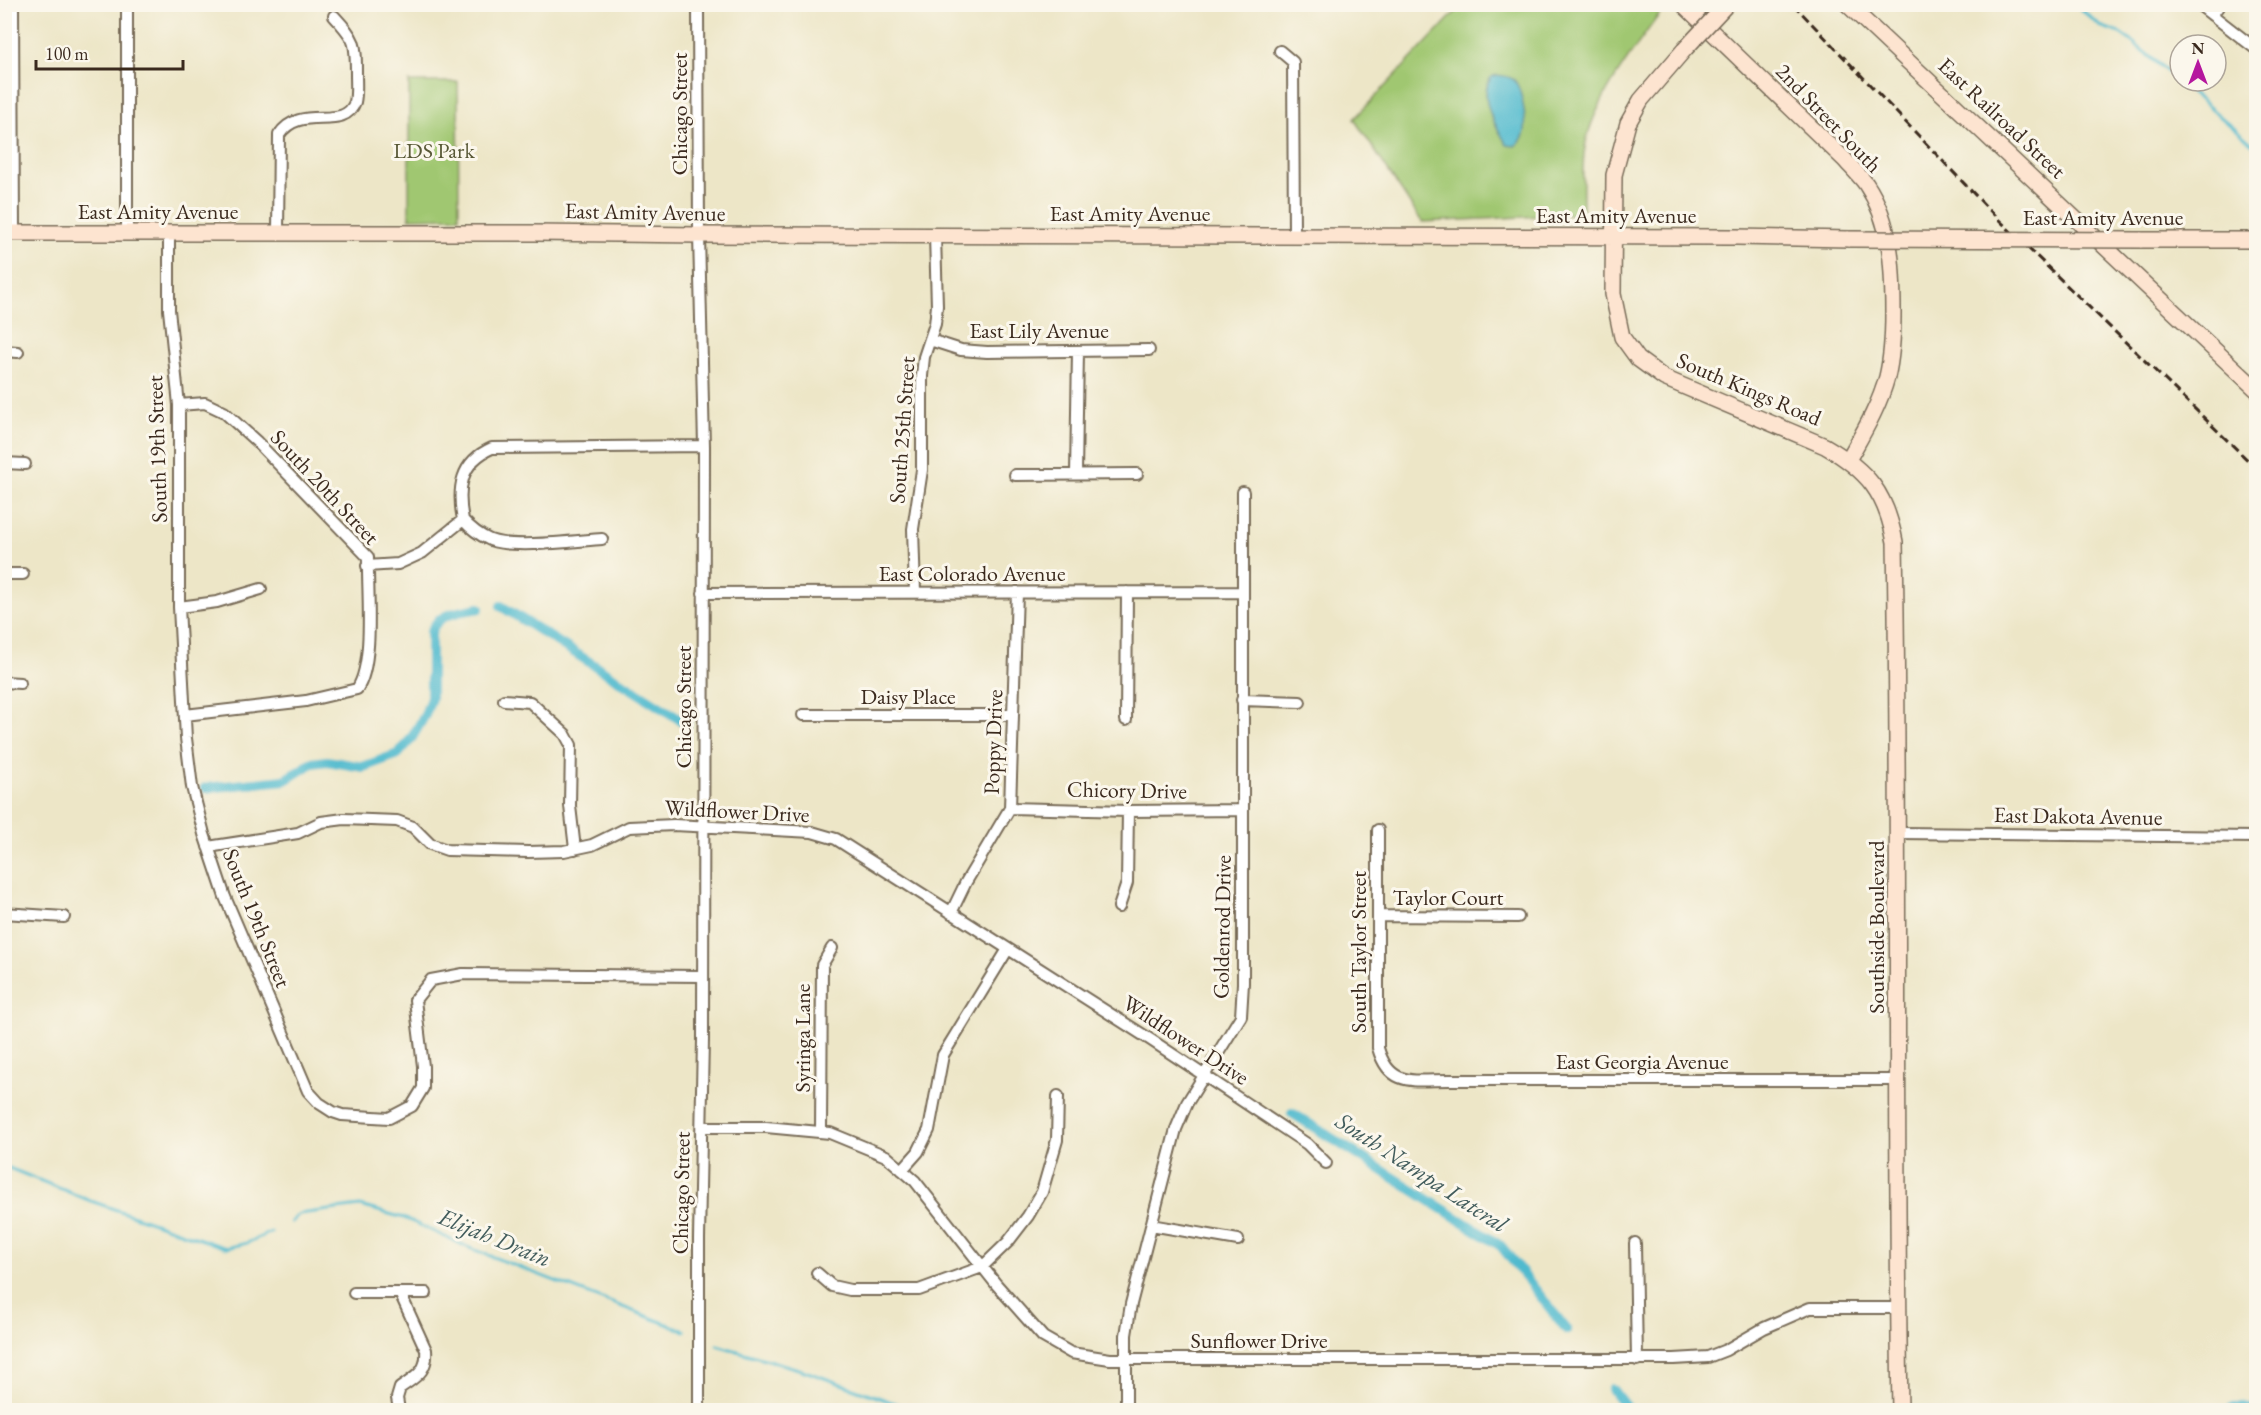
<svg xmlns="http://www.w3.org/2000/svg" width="2261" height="1415" font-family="'EB Garamond',serif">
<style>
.green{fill:#a0c771;stroke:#6e7848;stroke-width:1.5}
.water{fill:#50bace;stroke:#467276;stroke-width:1.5}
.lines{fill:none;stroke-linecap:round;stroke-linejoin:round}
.stream{stroke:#50bace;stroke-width:3}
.canal{stroke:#50bace;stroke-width:10}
.street-casing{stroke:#796c59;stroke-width:14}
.secondary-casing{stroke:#796c59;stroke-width:18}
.street{stroke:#fff;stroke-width:10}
.secondary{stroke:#fde4d0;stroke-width:15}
.rail{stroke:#3b2a1e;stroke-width:3;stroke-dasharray:9 4.5;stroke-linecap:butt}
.secondary-bridge-casing{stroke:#796c59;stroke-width:18;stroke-linecap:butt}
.secondary-bridge{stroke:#fde4d0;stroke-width:15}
.labels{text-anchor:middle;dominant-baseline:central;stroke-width:6;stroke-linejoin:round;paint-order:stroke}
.street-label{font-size:22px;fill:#3b2a1e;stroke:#fbf7ec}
.park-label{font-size:22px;fill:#595937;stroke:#fbf7ec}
.water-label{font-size:24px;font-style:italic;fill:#425c5c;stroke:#fbf7ec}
</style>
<rect width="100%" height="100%" fill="#fbf7ec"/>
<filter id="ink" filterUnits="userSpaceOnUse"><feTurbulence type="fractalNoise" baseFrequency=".0167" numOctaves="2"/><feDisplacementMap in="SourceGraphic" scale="12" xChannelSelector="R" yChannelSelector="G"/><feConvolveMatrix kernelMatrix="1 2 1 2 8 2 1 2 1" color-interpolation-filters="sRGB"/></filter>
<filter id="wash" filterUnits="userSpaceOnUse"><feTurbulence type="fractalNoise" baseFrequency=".008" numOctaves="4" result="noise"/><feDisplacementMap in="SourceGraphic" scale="24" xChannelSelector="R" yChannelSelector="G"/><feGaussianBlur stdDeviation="1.35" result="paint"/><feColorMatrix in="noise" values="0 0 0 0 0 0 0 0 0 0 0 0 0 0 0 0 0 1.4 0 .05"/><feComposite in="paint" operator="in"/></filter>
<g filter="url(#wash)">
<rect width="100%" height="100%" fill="#ede6c7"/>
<path class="green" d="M1462,5H1666C1638,45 1589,104 1584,154C1582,173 1583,194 1583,214L1422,222L1354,119Z
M409,82H458L459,217L409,218Z"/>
<path class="water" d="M1497,75C1503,76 1511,76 1515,81C1522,90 1528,125 1524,135C1522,140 1519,143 1515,146L1507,145C1496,125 1477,99 1491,77Z"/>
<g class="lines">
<path class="stream" d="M2075,4L2100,26L2120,33L2130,40L2256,147
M4,1166L91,1201L226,1248L247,1243L271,1232
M291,1222L299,1214L360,1206L404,1218L467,1247L685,1331
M717,1345L802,1370L914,1410"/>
<path class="canal" d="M501,606L687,724
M205,788L285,780L312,763L327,761L363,767L398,754L411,739L425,715L431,698V632C438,612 461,612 479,608
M1292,1113L1501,1246L1567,1330
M1612,1389L1628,1410
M2232,1408H2256"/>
</g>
</g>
<g filter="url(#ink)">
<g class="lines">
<g class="street-casing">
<path id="street" d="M13,4L14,233
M698,4L699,235L704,446L703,1040L699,1239V1410
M2198,4L2256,49
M2212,15L2220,4
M1280,51L1293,62L1294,236
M127,233V4
M169,233V310L179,405V607L186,738L192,787L204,834L225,897L308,1091L319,1103L333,1112L342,1115L389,1118L412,1106L423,1088V1066L415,1000L431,980L463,974L702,976
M278,233L279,135C300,102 344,133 355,102C357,93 356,83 356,74C356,42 356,40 334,16
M930,340L961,350L987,352L1149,350
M4,351L18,352
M179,405L205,403L224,412L257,442L368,557C367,590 375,663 357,689L306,701L185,715
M4,463L25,464
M1076,474L1078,351
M1015,475L1137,474
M463,520C457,489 460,462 492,448L704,446
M463,520C471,529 479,535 490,540C514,549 574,541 602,539
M367,566L398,564L422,553L463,520
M4,574H23
M915,592L913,529L922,470V376L924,357L935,324L937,306L935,235
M703,593L1241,592
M179,607L217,602L261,589
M4,682L20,683
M504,700L530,702L565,734L571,745L570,806L575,849
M1242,700L1300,702
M803,715H1013
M1126,720L1127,592
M1010,808L1128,811L1243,810
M1378,830V1048C1390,1090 1417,1079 1454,1080H1898
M1899,833L2256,837
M208,847L298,833L321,822L344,819L397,821L413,827L430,844L447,850L528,852L564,851L592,845L629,827L674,825L812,832L836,839L1151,1040L1307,1144L1326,1163
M1119,907L1127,883L1128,811
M4,913L64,917
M951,913L966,882L1010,808L1017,592
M1378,916L1518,917
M702,1127H766L830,1133L886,1156L915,1181L996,1284L1043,1337L1071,1353L1110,1359H1674L1708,1357L1726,1350L1764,1328L1810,1308H1898
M821,1131L822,965L832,948
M902,1170L918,1152L929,1130L943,1055L1008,949
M1151,1225L1238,1240
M1635,1243L1637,1360
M817,1273L832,1286L850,1290H919L982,1267L1008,1242L1028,1216L1042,1192L1057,1140L1058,1096
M354,1293H426
M399,1410L397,1398L400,1388C415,1377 428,1372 426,1350L400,1293
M1126,1410V1335L1131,1304L1176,1129L1187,1103L1241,1016L1243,983V492"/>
</g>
<g class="secondary-casing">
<path id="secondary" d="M1683,4L1845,160C1852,168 1860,176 1866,184C1892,223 1893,268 1893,313C1893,334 1892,356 1887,377C1879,407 1863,433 1848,460
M1847,4L2256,389
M1684,50L1641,100L1628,123L1614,175L1613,294L1622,337L1638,359L1664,378L1825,446C1868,471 1886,493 1895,542C1900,832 1895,1121 1900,1410
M4,233H535L699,235L1737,237L1849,239
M2140,240H2256"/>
</g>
<use href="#street" class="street"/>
<use href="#secondary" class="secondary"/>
<path class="rail" d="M1793,4L1998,219L2256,468"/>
<g class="secondary-bridge-casing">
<path id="secondary-bridge" d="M1684,50L1727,4
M1849,239L2140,240"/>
</g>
<use href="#secondary-bridge" class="secondary-bridge"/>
</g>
</g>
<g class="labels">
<g class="street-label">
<text transform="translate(679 114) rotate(-90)">Chicago Street</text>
<text transform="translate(1829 118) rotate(46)">2nd Street South</text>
<text transform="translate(2002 118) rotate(43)">East Railroad Street</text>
<text x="158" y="211">East Amity Avenue</text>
<text transform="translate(645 212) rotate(1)">East Amity Avenue</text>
<text x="1130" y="213">East Amity Avenue</text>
<text x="1616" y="215">East Amity Avenue</text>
<text x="2103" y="217">East Amity Avenue</text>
<text x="1039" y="330">East Lily Avenue</text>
<text transform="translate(1749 389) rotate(23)">South Kings Road</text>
<text transform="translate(902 430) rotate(-86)">South 25th Street</text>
<text transform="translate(157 449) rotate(-92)">South 19th Street</text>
<text transform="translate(325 487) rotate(47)">South 20th Street</text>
<text x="972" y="573">East Colorado Avenue</text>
<text x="908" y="696">Daisy Place</text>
<text transform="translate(683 707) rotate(-90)">Chicago Street</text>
<text transform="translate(993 742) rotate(-88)">Poppy Drive</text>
<text transform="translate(1127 790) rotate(1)">Chicory Drive</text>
<text transform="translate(737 811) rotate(3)">Wildflower Drive</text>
<text transform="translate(2078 816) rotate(1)">East Dakota Avenue</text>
<text x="1448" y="897">Taylor Court</text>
<text transform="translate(257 918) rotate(68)">South 19th Street</text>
<text transform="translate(1222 927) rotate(-89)">Goldenrod Drive</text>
<text transform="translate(1876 927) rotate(-90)">Southside Boulevard</text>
<text transform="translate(1358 952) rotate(-90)">South Taylor Street</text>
<text transform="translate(802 1038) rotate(-90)">Syringa Lane</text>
<text transform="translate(1186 1040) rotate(33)">Wildflower Drive</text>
<text x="1642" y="1061">East Georgia Avenue</text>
<text transform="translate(681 1193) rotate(-89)">Chicago Street</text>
<text x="1259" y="1340">Sunflower Drive</text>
</g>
<g class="park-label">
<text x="434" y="150">LDS Park</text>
</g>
<g class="water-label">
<text transform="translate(1422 1172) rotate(33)">South Nampa Lateral</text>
<text transform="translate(495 1237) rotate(22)">Elijah Drain</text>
</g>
</g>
<rect width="2261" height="1415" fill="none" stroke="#fbf7ec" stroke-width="24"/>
<g transform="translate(2198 63)"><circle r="28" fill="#fbf7ec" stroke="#aea59a" stroke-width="1.5"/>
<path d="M0-4.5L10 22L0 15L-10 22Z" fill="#b5179e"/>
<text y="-9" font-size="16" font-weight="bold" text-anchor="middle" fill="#3b2a1e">N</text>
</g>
<path d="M36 60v9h147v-9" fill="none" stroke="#3b2a1e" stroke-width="3"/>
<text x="45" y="60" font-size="18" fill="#3b2a1e" stroke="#fbf7ec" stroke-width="4.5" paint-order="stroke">100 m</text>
</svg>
